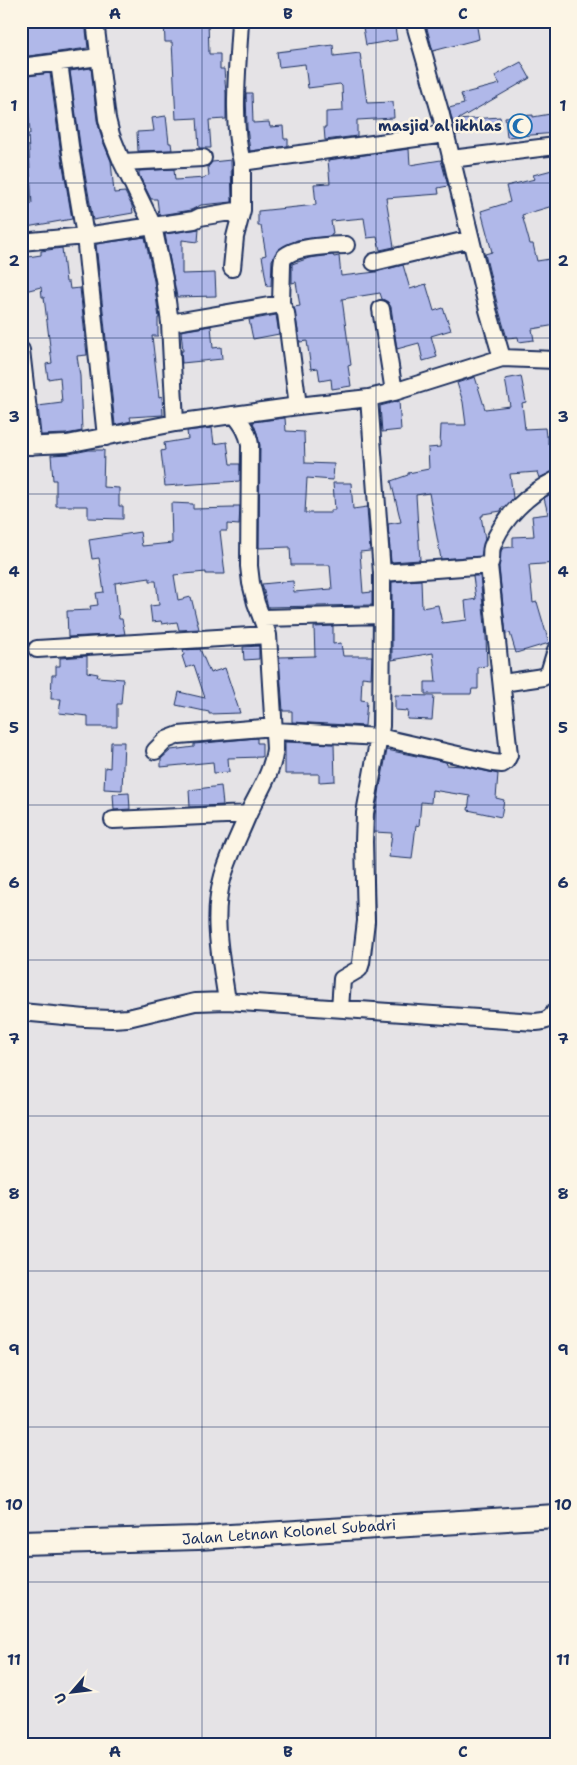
<svg xmlns="http://www.w3.org/2000/svg" width="577" height="1765" font-family="'Shantell Sans',sans-serif">
<style>
.building{fill:#b0b8e9;stroke:#1b2f5e}
.lines{fill:none;stroke-linecap:round;stroke-linejoin:round}
.street-casing{stroke:#1b2f5e;stroke-width:20}
.secondary-casing{stroke:#1b2f5e;stroke-width:26}
.street{stroke:#fcf5e5;stroke-width:16}
.secondary{stroke:#fcf5e5;stroke-width:22}
.grid{fill:none;stroke:#1b2f5e;stroke-width:1;stroke-opacity:0.55}
.labels{text-anchor:middle;dominant-baseline:central;stroke-width:5;stroke-linejoin:round;paint-order:stroke}
.poi-label{font-size:15px;font-weight:bold;fill:#1b2f5e;stroke:#fcf5e5;text-anchor:end}
.street-label{font-size:15px;fill:#1b2f5e;stroke:#fcf5e5}
.neatline{fill:none;stroke:#1b2f5e;stroke-width:2}
.grid-label{font-size:16px;text-anchor:middle;font-weight:bold;fill:#1b2f5e}
</style>
<rect width="100%" height="100%" fill="#e5e3e6"/>
<filter id="ink" filterUnits="userSpaceOnUse"><feTurbulence type="fractalNoise" baseFrequency=".02" numOctaves="2"/><feDisplacementMap in="SourceGraphic" scale="10" xChannelSelector="R" yChannelSelector="G"/><feConvolveMatrix kernelMatrix="1 2 1 2 8 2 1 2 1" color-interpolation-filters="sRGB"/></filter>
<g filter="url(#ink)">
<path class="building" d="M21,21H85L88,48L21,57Z
M164,21H208L209,54H220V69H224L226,93V119L209,120L211,148H199L197,118L176,119L172,42H165Z
M362,21H394L397,40L366,45Z
M425,21H476L479,39L433,51Z
M333,45L334,56L360,53L367,103L393,102L394,118L357,120V136L325,140L324,127H326V112L343,111L342,86L340,84L308,88L305,64L279,67L277,52Z
M521,62L530,78L457,120L500,117L501,124L456,135L449,108L464,104L461,94L500,84L495,76Z
M91,68L97,120L102,139L111,161L114,193L125,192L132,206L133,213L93,220L81,152L70,71Z
M50,73L61,154L72,219L21,228V206L32,204L28,134H30L28,104H25V92H21V77Z
M246,93H252L253,123L269,122L270,127L283,126L284,139H288V146L250,151L247,128Z
M556,113V133L507,137L505,117L533,115V117Z
M166,116L169,143H171L172,150L138,151L137,132L154,131L152,118Z
M409,149L410,165L441,160L448,186L438,188L439,194L386,198L394,247L380,250L377,237L367,238L364,218L331,221L333,233L331,234V236L297,240L278,250L272,260L271,286H267L262,256L266,255L261,226H258V211L316,205L314,184L330,183L328,160Z
M231,160L232,202L201,205L191,210L159,215L157,199H151L139,175V171L174,169L175,180L205,178V177L209,176L208,167L212,162Z
M556,169V205L522,215L530,244H533L537,261L556,258V325L532,329L534,340L519,342L518,337L507,338L498,307L485,254L492,252L481,211L510,202L506,186L535,179L533,175Z
M199,229L198,242L182,240V274L215,273L216,296L177,297L165,234Z
M145,237L154,281L159,318H158V336H152L159,397L162,396L163,415L130,417L131,421L115,425L96,244Z
M62,248L66,282H69L70,289L80,288L87,355L77,356L80,376L82,431L66,434L41,435L38,406L62,403L60,377L48,379L46,364L52,363L44,297H42L41,287L21,292V258L41,255V251Z
M333,255L334,257L339,256L341,276L376,272L403,265L410,289L426,284L434,311L443,308L451,330L431,336L437,357L423,361L419,343L397,349L391,307L388,302L382,299L380,293L342,299L351,365L348,366L351,386L332,389L331,379L320,381L318,368L311,369L307,341L300,342L294,307L300,306L296,282L292,283V264L309,258Z
M276,315L279,334L253,339L249,320Z
M211,326L213,348L221,347L222,359L182,363L181,351H183L181,331Z
M521,376L526,402L522,403L525,429L545,428L546,436H548V444H555L556,470L539,478L537,472L510,474L513,498L505,507H502L501,511L483,514V516H481L485,539L481,556L441,559L429,493L416,495L420,560L391,562L388,524L401,522L391,481L408,475V473L429,469L428,448L440,447L441,425H466L463,402L457,383L475,377L485,409L510,406L505,379Z
M399,401L401,430L382,432L380,406Z
M285,418L286,431L304,432L305,463L334,464L333,480L307,478L305,513H331V510H335L333,483H351L353,509L367,507L370,551L360,552L363,593L372,592V605L268,607L262,584L293,581L294,592L332,589L330,565H291L290,547L259,548L260,445L257,433L253,422Z
M212,428L214,444L227,442L230,464H240V481L165,486L161,451L165,450L164,443L188,439L187,431Z
M89,450H104L103,487L119,488V506H123V519L88,518V506H56V480H53L51,455L69,454Z
M556,491V563L529,565L533,603L537,602L549,643L516,653L510,633L506,634L499,567L501,551L503,548L513,547V537L534,536L532,516L548,514L544,498Z
M171,503L193,504V509L233,508V506H240L239,525L227,524V531H220L225,574H206V572L174,575L178,600L191,597L199,629L179,630L177,622L162,624L161,621L152,622L150,606L159,605L156,581H150V578L115,583L119,619H122L125,634L68,637L67,611L91,610L90,606L98,605L96,593L104,592L99,558L92,559L89,540L140,532L142,546L172,543Z
M473,576H480L486,636L487,666L478,667V689H472L471,694H425V682H436L433,653L392,660V582L421,580L422,608L438,605L442,623L467,620L465,601L476,599Z
M333,626V644L341,643L343,656H372L371,678L362,677L361,700L367,701L365,726L292,722V711H283L279,657L315,656L314,627Z
M259,646V659L244,660L243,647Z
M200,649L210,673L225,668L240,713L209,714V712L176,705L179,692L205,698L194,665L186,668L182,656L184,655L183,650Z
M87,656V672L98,674L97,677L123,679L121,704H117V727H88V716L59,713L61,699H51L52,675H56V666H60V658Z
M395,695L434,696L432,720L407,719L408,711L395,710Z
M257,738V743H262V757L228,758L229,772L214,773L213,762L161,767V759L171,750L194,747V744Z
M111,742H124L122,790L104,789L105,767L110,768Z
M285,742L334,744L335,781L319,782V774H285Z
M387,750L446,762L447,765L462,766L498,774L496,798L504,800L501,817L468,810L470,796L432,790L431,803L421,802L419,826L416,825L412,859L389,857L392,833L374,832L375,814Z
M221,786L223,805L190,807L189,790Z
M129,793L130,809L114,810L113,794Z"/>
<g class="lines">
<g class="street-casing">
<path id="street" d="M95,21L107,119L111,135L122,162L153,226L164,279L170,323L175,423
M240,21C238,64 231,121 242,162
M59,62L71,153L85,236L106,437
M21,67L99,57
M451,159L556,146
M122,162L203,158
M21,242L85,236L194,220L200,217L242,210V162L445,134
M374,262L471,239
M232,268L235,237L242,210
M281,304L282,265C282,261 283,257 287,255C298,247 332,245 346,245
M381,309L394,392
M170,323L281,304L286,313L298,406
M21,350L32,446
M502,358L556,360
M21,446L67,444L175,423L298,406L369,398L394,392L502,358L488,310L441,115L414,21
M382,573L489,565C493,559 490,553 492,547C502,518 529,493 556,480
M263,618L382,615
M37,649L268,635
M502,683L543,677L549,673L556,650
M275,731L379,737L493,763L502,764L506,761L509,755L489,565
M155,751L166,740L179,735L274,727
M113,820L248,814
M227,1001C221,959 211,917 223,876C229,856 238,838 246,819C256,795 272,775 275,749L268,635L256,603L251,583L249,566L250,445C248,432 243,425 235,415
M340,1009L342,979L359,969L361,963L366,921L364,842L365,813L381,726L382,615V573L369,398
M21,1012L85,1018L112,1019L128,1018L195,1002L227,1001L536,1022C547,1021 551,1019 556,1010"/>
</g>
<g class="secondary-casing">
<path id="secondary" d="M21,1543L198,1538L556,1516"/>
</g>
<use href="#street" class="street"/>
<use href="#secondary" class="secondary"/>
</g>
</g>
<path class="grid" d="M202,21V1744M376,21V1744M21,183H556M21,338H556M21,494H556M21,649H556M21,805H556M21,960H556M21,1116H556M21,1271H556M21,1427H556M21,1582H556"/>
<defs>
<g id="mosque-ring" transform="scale(1.25)"><circle r="9.5" fill="#fcf5e5" stroke="#1f6fb2" stroke-width="1.5"/><path d="M3.5-4.9A6 6 0 1 0 3.5 4.9A5 5 0 1 1 3.5-4.9Z" fill="#1f6fb2"/></g>
</defs>
<g fill-rule="evenodd">
<use href="#mosque-ring" x="520" y="126"/>
</g>
<g class="labels">
<g class="poi-label">
<text x="502" y="126">masjid al ikhlas</text>
</g>
<g class="street-label">
<text transform="translate(289 1532) rotate(-4)">Jalan Letnan Kolonel Subadri</text>
</g>
</g>
<rect width="577" height="1765" fill="none" stroke="#fcf5e5" stroke-width="55"/>
<g transform="translate(72 1692) rotate(242)" stroke="#fcf5e5" stroke-width="4" paint-order="stroke">
<path d="M0-4L9 19L0 12L-9 19Z" fill="#1b2f5e"/>
<text y="-8" font-size="14" font-weight="bold" text-anchor="middle" fill="#1b2f5e">U</text>
</g>
<rect x="28" y="28" width="522" height="1710" class="neatline"/>
<g class="grid-label">
<text x="115" y="19">A</text>
<text x="288" y="19">B</text>
<text x="463" y="19">C</text>
<text x="14" y="111">1</text>
<text x="563" y="111">1</text>
<text x="14" y="266">2</text>
<text x="563" y="266">2</text>
<text x="14" y="422">3</text>
<text x="563" y="422">3</text>
<text x="14" y="577">4</text>
<text x="563" y="577">4</text>
<text x="14" y="733">5</text>
<text x="563" y="733">5</text>
<text x="14" y="888">6</text>
<text x="563" y="888">6</text>
<text x="14" y="1044">7</text>
<text x="563" y="1044">7</text>
<text x="14" y="1199">8</text>
<text x="563" y="1199">8</text>
<text x="14" y="1355">9</text>
<text x="563" y="1355">9</text>
<text x="14" y="1510">10</text>
<text x="563" y="1510">10</text>
<text x="14" y="1665">11</text>
<text x="563" y="1665">11</text>
<text x="115" y="1757">A</text>
<text x="288" y="1757">B</text>
<text x="463" y="1757">C</text>
</g>
</svg>
